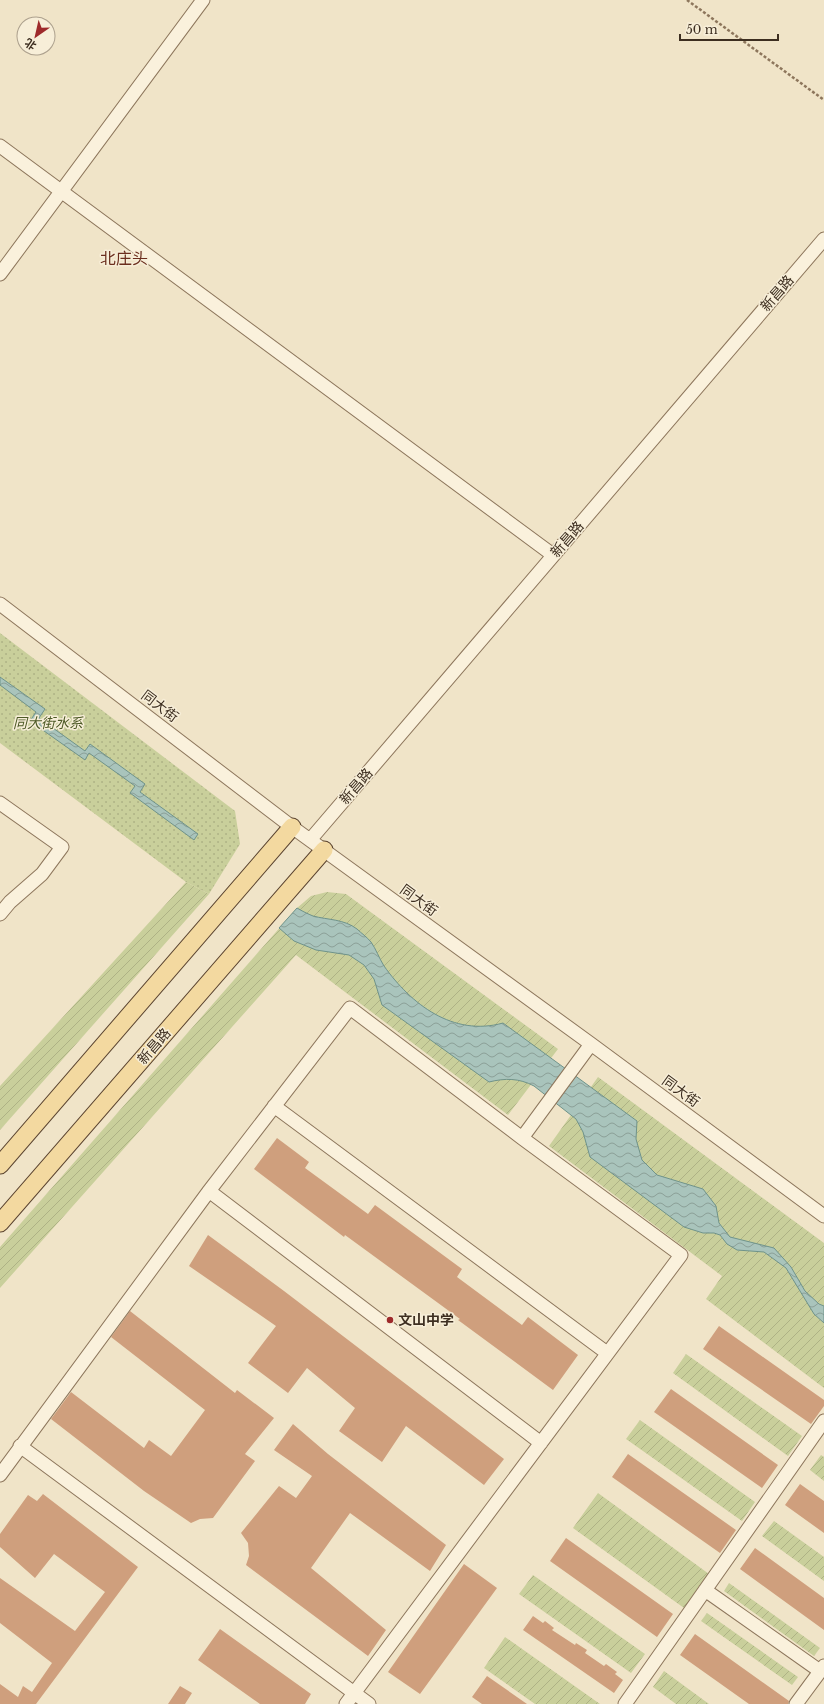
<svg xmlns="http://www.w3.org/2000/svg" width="824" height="1704" font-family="'Libre Baskerville','Noto Sans SC',serif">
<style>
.park{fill:url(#park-dots)}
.garden{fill:url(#garden-furrows)}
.water{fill:url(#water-waves);stroke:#6f938a}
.building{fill:#cf9f7d}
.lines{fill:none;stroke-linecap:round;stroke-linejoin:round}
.minor-casing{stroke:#8d765c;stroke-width:15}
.major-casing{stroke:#5b4430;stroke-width:19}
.path{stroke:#8d765c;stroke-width:2.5;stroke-dasharray:3 2;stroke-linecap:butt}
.minor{stroke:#faf1dc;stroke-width:13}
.major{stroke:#f3d9a0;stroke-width:17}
.poi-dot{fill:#9e2a2b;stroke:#f7eed8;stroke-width:1.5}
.labels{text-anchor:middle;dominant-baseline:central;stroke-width:3;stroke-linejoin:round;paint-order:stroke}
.street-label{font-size:14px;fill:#3d2e20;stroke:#f7eed8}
.park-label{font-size:14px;font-style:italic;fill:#4d5a26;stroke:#f7eed8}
.poi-label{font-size:14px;font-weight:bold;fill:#3d2e20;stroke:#f7eed8;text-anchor:start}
.quarter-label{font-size:16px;fill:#6b2e1e;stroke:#f7eed8}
</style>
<defs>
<pattern id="park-dots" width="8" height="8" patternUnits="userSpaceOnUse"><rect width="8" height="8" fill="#c9cf9b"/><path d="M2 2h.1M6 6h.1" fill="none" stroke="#aeb285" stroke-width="1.8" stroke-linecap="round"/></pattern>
<pattern id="garden-furrows" width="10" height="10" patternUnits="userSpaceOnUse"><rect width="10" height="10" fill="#c9cf9b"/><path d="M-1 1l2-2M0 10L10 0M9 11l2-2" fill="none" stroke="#aeb285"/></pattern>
<pattern id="water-waves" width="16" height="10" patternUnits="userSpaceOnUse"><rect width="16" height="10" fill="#a9c4bc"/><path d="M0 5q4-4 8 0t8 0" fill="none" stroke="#8ba098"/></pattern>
</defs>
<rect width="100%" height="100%" fill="#f0e4c8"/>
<path class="park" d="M0,633L235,811L240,844L209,894L186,882L0,743Z"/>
<path class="garden" d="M186,882L209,894L0,1130V1086Z
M327,892L346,894L558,1049L508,1115L296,955L0,1288V1247L297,908L311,896Z
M598,1077L824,1243V1388L706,1299L722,1276L549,1146Z
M686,1354L802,1436L788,1456L673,1373Z
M640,1420L755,1502L742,1521L626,1439Z
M821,1455L824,1457V1481L810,1470Z
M598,1493L709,1574L684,1608L573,1528Z
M774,1521L824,1557V1581L762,1536Z
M533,1575L645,1654L631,1673L519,1594Z
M729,1583L820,1648L814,1656L724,1591Z
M707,1613L798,1677L792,1685L701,1621Z
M505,1637L600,1704H535L484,1668Z
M664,1671L709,1704H676L653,1687Z"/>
<path class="water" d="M0,677L45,709L39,718L85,751L90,744L145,784L140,792L198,834L194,840L130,793L135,786L89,753L85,760L30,721L36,712L0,685Z
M297,908C302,911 308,914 313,916C328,920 344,919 357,929C361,933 367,937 371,942C376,949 379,958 384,966C411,1004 453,1037 503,1023L637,1121L636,1139L642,1160L657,1175L703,1189L716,1206L719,1223L730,1237L774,1248L791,1267L805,1291L819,1304L824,1306V1323L814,1314L786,1268L764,1252L737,1250L727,1244L720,1235L714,1233H703L684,1227L590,1157L583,1132L576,1119L534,1086C519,1078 505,1078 489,1082L382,1005L374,979L364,965L349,955L316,950L294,941L279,928Z"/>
<path class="building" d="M277,1138L309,1162L305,1168L368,1214L375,1205L462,1269L457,1277L522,1325L528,1317L578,1355L553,1390L458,1320L460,1319L345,1235L344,1237L254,1169Z
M208,1235L284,1291L504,1459L484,1485L406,1426L382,1462L339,1431L355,1408L307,1368L288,1393L248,1363L276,1326L189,1266Z
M130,1311L235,1393L237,1390L274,1418L245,1454L255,1461L213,1518L200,1519L191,1523L144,1491L51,1419L71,1392L144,1448L149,1440L171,1456L205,1410L111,1337Z
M719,1326L824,1400V1406L811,1424L703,1349Z
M671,1389L778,1465L762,1488L654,1412Z
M293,1424L328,1454L446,1545L430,1571L350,1513L311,1568L386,1630L368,1656L246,1565L249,1556L248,1543L241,1533L279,1486L296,1498L312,1476L274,1450Z
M628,1454L736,1530L720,1553L612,1477Z
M800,1484L824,1501V1533L785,1505Z
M43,1494L138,1567L36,1704H0V1684L18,1697L23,1686L32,1692L52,1663L0,1623V1578L75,1631L105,1592L54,1554L35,1578L0,1547V1534L28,1495L37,1501Z
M566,1538L673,1614L657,1637L550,1561Z
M755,1548L824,1598V1630L740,1569Z
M464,1564L497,1588L420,1694L388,1672Z
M533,1616L543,1623L545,1621L554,1628L552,1630L575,1645L576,1643L587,1650L585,1653L604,1666L606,1664L617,1672L615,1674L623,1680L614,1693L523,1630Z
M220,1629L311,1694L305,1704H260L198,1660Z
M695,1634L789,1701L788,1704H749L680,1655Z
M487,1676L527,1704H482L472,1697Z
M180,1686L192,1693L185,1704H168Z"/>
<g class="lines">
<g class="minor-casing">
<path id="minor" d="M0,146L553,555
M0,274L203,0
M0,604L292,827L591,1044L824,1216
M0,803L62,847L42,874L10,902L0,914
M310,840L824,239
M274,1106L607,1353
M522,1138L591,1044
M209,1191L541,1443
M20,1446L369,1704
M0,1475L209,1191L350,1008L522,1138L681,1255L346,1704
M705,1590L820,1671
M625,1704L824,1421
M796,1704L824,1666"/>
</g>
<g class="major-casing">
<path id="major" d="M0,1165L292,827
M0,1223L324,850"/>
</g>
<path class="path" d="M687,0L824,100"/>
<use href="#minor" class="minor"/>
<use href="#major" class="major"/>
</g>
<circle class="poi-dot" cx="390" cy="1320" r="4"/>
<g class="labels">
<g class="street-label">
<text transform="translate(777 293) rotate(-49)">新昌路</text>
<text transform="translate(567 539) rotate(-49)">新昌路</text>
<text transform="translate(160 706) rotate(37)">同大街</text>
<text transform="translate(356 786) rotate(-49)">新昌路</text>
<text transform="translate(419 900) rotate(36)">同大街</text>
<text transform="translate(154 1046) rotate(-49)">新昌路</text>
<text transform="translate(681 1091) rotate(36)">同大街</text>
</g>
<g class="park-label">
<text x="48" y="723">同大街水系</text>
</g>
<g class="poi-label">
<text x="398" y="1320">文山中学</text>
</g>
<g class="quarter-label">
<text x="124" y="258">北庄头</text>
</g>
</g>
<g transform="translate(36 36) rotate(214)"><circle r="19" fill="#f7eed8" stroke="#ada18e"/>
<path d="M0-3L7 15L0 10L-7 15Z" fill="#9e2a2b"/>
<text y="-6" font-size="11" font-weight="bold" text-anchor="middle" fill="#3d2e20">北</text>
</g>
<path d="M680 34v6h98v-6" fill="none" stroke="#3d2e20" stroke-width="2"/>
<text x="686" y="34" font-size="12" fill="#3d2e20" stroke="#f7eed8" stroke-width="3" paint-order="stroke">50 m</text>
</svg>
